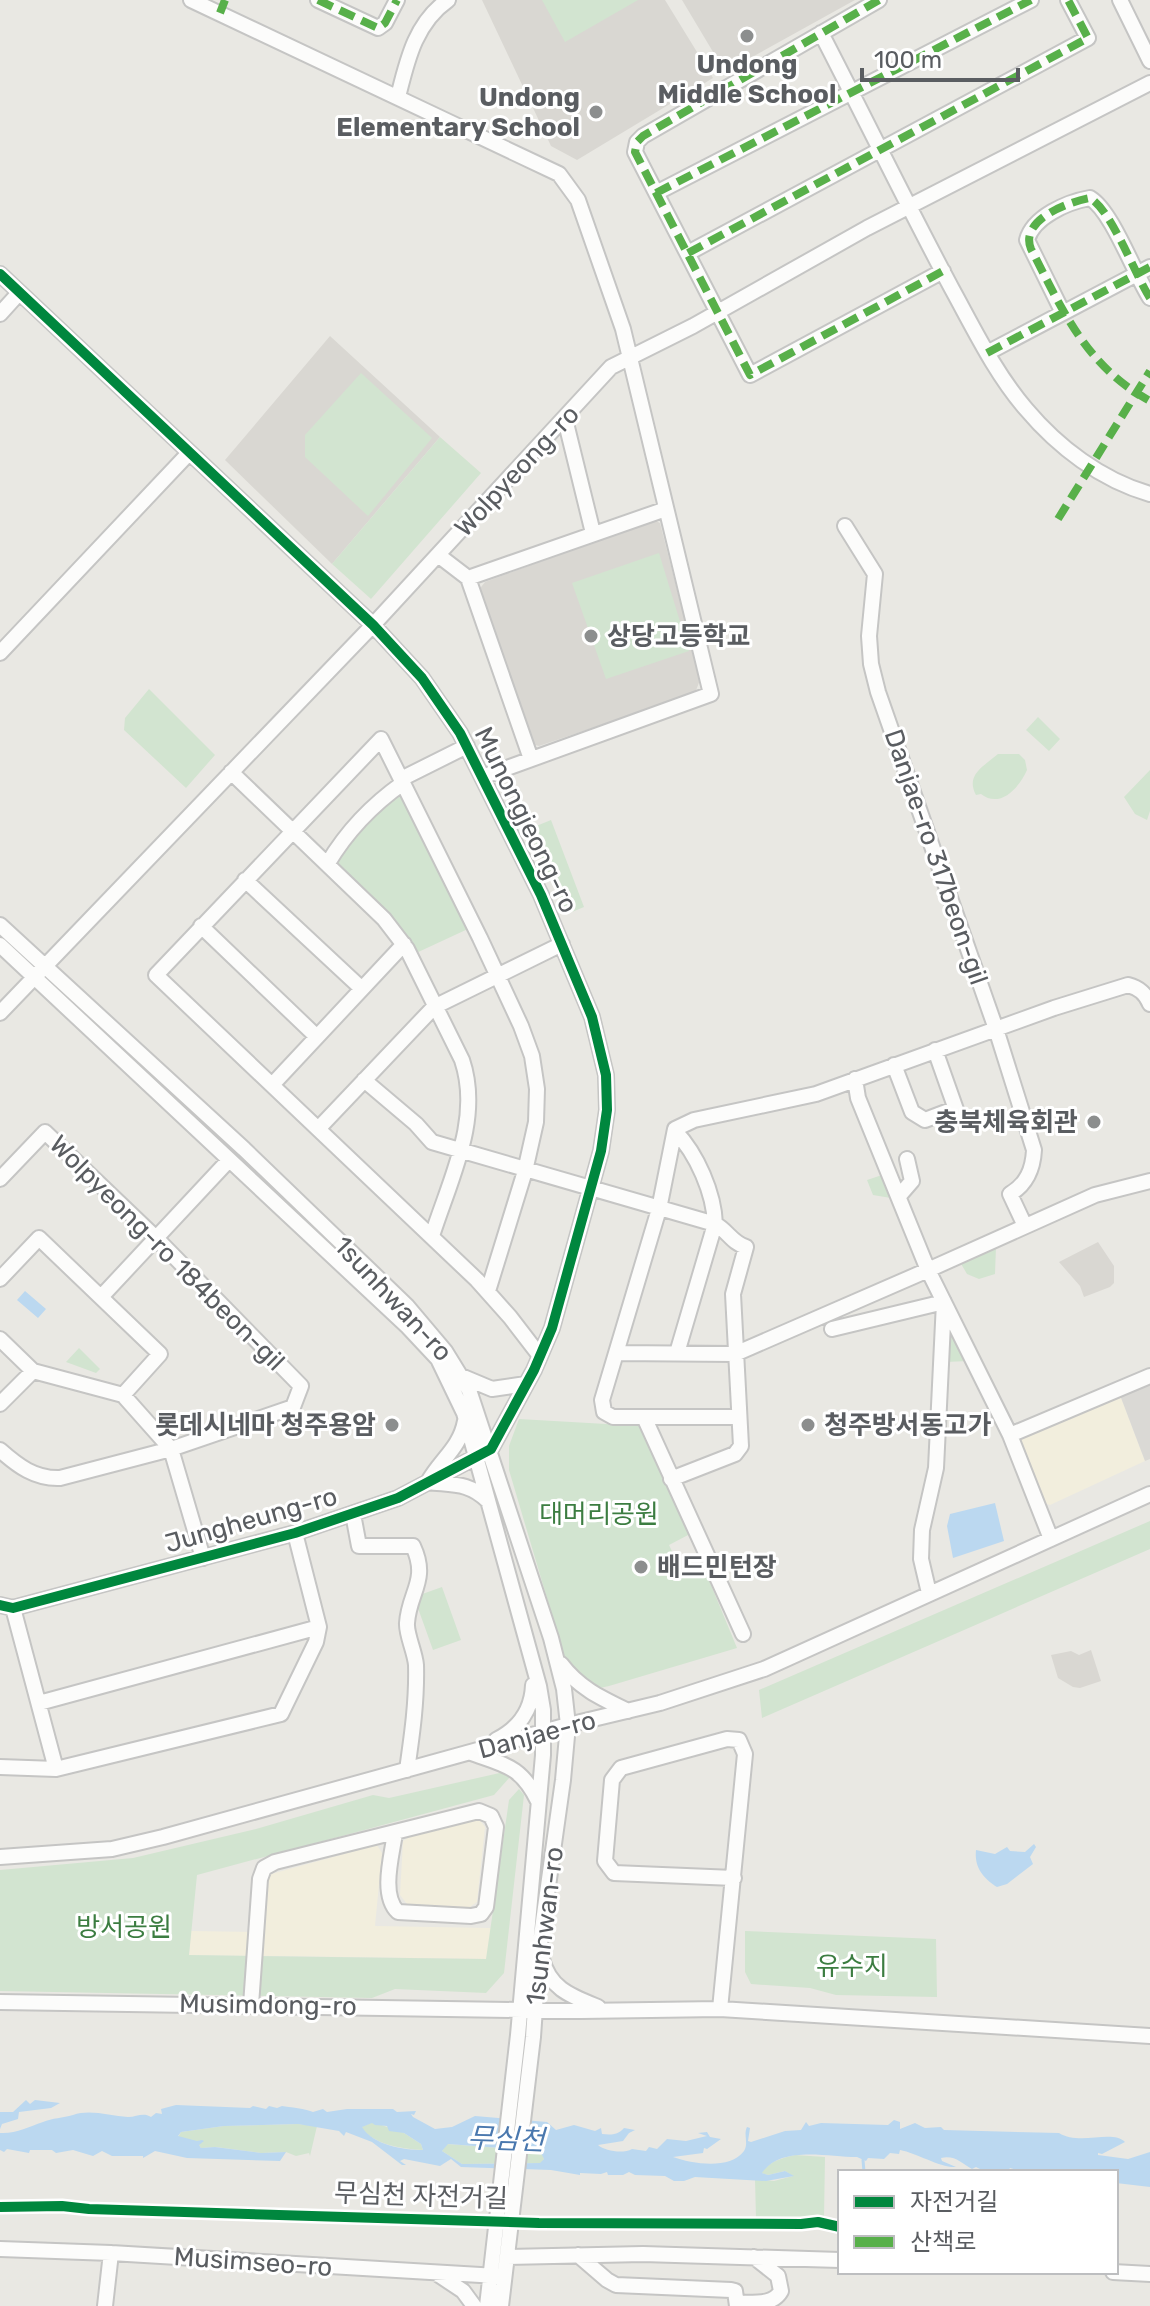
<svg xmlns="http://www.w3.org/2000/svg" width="1150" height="2306" font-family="Rubik,'Noto Sans KR',sans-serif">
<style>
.commercial{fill:#f2eedd}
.industrial{fill:#dad9d5}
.education{fill:#d9d7d2}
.green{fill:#d2e4d0}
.water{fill:#bbd8f0;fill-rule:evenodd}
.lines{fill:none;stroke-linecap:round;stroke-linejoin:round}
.stream{stroke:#bbd8f0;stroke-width:3}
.minor-casing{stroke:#c5c5c4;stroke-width:18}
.minor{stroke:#fcfcfb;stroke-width:14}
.quiet{stroke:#58b04a;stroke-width:8;stroke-dasharray:16 8;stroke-linecap:butt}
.cycleway-casing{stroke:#fff;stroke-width:15}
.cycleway{stroke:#00873e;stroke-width:10}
.poi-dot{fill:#8c8e8e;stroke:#fff;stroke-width:3}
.labels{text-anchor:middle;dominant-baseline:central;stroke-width:6;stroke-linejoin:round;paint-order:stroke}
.poi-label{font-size:26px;font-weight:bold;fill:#5a5d61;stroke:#fff;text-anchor:end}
.street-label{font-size:26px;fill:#5a5d61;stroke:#fff}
.park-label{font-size:26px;fill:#3c7d41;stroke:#fff}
.water-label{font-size:28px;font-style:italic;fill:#4a78ae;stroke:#fff}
</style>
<rect width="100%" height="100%" fill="#e9e8e3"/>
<path class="commercial" d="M1120,1395L1145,1461L1050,1505L1041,1502L1018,1445L1022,1435Z
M478,1818L485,1827L477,1902L467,1909L407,1904L400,1895L403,1841L411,1836Z
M377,1845L382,1853L375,1926L491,1928L487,1959L189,1955L191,1931L262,1932L266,1882L271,1874Z"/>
<path class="industrial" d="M1150,1383V1459L1145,1461L1120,1395Z"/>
<path class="education" d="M482,0H665L713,78L577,160L551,146Z
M682,0H855L725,72Z
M330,336L440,437L332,564L225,460Z
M654,520L660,523L700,680L695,693L539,746L528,743L478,591L485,582Z
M1098,1242L1114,1266V1283L1110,1287L1084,1297L1080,1286L1059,1262Z
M1091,1650L1101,1681L1080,1688L1073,1687L1058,1678L1051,1655L1071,1651L1079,1655Z"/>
<path class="green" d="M542,0H638L565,42Z
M361,373L432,438L368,516L305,457V435Z
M440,437L481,473L371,599L332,564Z
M659,553L689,651L606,679L572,583Z
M149,689L215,755L186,788L124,730L125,718Z
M1038,717L1060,739L1049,751L1026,730Z
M998,754H1019L1025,760L1027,770C1019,788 1000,809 981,794L976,795C965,775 984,766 998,754Z
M1150,770V811L1147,820L1135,814L1124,797Z
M400,790L470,928L414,954L375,902L336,861L349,838Z
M551,820L584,907L567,914L529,829Z
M885,1174L896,1196L891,1198L873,1195L867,1180Z
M996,1247L995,1274L979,1279L967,1274L960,1262Z
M946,1314L968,1361L945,1362Z
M79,1348L100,1369L96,1373L66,1362Z
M519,1419L641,1426L690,1534L669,1545L684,1576L704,1568L737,1648L609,1686L600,1688L589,1686L565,1659L509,1470V1446Z
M1150,1521V1549L762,1718L759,1690Z
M442,1587L461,1640L433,1650L414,1597Z
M504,1772L510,1777L494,1795L197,1875L189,1955L486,1959L509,1800L519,1789L524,1795L504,1973L486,1993L395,1989L372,1998L0,1991V1870L133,1858L256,1829L373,1795L389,1798Z
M745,1931L936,1939L937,1997L836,1995L810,1988L751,1984L745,1972Z
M373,2122L404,2133L421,2144L423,2150C403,2149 373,2145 361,2127Z
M298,2124L317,2126L310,2156L309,2153L296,2156L286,2152L261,2153L216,2147L201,2148L197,2142L178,2137L181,2132L224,2126Z
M447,2144L541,2151L544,2159L541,2163L462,2164L442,2151Z
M795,2155L825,2157L824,2218H756L755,2179L774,2181L793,2176L785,2171L768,2175L761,2173C771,2160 780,2159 795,2155Z"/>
<path class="water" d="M25,1291L46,1309L38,1318L17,1300Z
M995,1503L1004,1541L953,1558L947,1526L950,1514Z
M1034,1844L1036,1847L1030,1857L1033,1864L1007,1884L997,1887C985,1879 974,1869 976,1850L995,1854L1007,1847L1010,1851L1025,1852Z
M26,2100L30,2104L35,2100L60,2103L51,2108L19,2112L18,2119L2,2124L0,2129V2112H13Z
M176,2105L250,2108L253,2106L266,2109L269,2106L277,2108L282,2106C289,2107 307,2109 313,2112L323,2109L327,2112L347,2109H393L397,2112L416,2111L414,2115L411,2114L413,2117L435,2129L452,2127L475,2116L547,2122L556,2130L574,2125L595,2131L601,2128L602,2134C611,2135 618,2135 624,2128L635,2130L629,2133L623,2141L598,2145C605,2151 623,2154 632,2149L646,2151L649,2147L657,2149L667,2139L686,2141L707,2136L698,2133L707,2132L710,2137L721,2139L707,2149L704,2148L703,2153L673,2157C693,2164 730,2170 744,2151C749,2143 743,2135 747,2127L750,2128L748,2141L751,2142L785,2131L801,2130L806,2122L809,2126L821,2123L888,2125L894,2120L900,2122V2129L915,2123L925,2128L941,2127L944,2130L1059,2133C1080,2146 1112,2129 1125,2142L1102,2154L1098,2153V2155L1128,2159L1150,2152V2187L1116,2183V2172H1024L1010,2168L1007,2172L982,2170L976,2167L972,2169C961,2163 955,2155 941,2158L942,2161L956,2167C940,2168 917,2153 900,2150L899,2154L890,2153L884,2159L868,2158L866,2161L857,2157C827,2157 781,2145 762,2173L768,2175L785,2171L794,2176L766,2181L695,2177L684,2181H674L665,2176L635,2175L629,2172L623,2175H608L607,2172L601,2174L580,2173V2175L551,2170L461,2167L451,2159L440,2166L404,2159L400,2161L406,2165H402L372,2142L346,2132L344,2136L339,2131L298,2124L224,2126L181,2132L178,2136L197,2141L202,2140L204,2141L199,2145L201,2148L215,2147L261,2153L286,2152L280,2161L187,2158L155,2151L143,2158V2156H112L102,2151L93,2156L73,2150L56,2153L52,2150H30L29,2153L7,2149L4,2152L0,2150V2133C16,2134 28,2127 43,2122C52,2118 63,2118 73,2115C90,2109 110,2116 128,2117C137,2117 143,2112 151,2117L156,2113L162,2114L161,2109ZM372,2123L375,2125L387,2126L389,2131L404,2133L421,2144L423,2150C403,2150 373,2145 362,2127ZM448,2144L540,2151L544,2159L540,2163L462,2164L442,2151Z"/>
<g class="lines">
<path class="stream" d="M863,2160L864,2172"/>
<g class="minor-casing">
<path id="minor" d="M191,0L559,174L578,200L623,329L711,694L482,777
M318,0L378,28L385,23L397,0
M879,0L643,136L637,142L635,152L750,375L943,271
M1120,0L1150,61
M821,33C865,118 907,205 952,289C974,329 995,373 1026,409C1058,447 1101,480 1150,494
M398,97C407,61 415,23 448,0
M656,193L1031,0
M688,253L1088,38L1068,0
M0,274L373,625L422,678L460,733L541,895L592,1017L606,1075L607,1110L601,1151L552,1328L534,1370L491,1449L398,1498L295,1533L13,1608L0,1605
M1063,313L1027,240C1033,217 1067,202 1090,198C1112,211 1134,273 1150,298
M0,314L19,293
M987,353L1150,267
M565,419L593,533
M845,526L875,574L869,636L871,664L878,692L996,1029L1034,1150C1033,1169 1027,1184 1010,1194L1025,1226
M438,555L468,578L666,509
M468,578L531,759
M0,653L189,453
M231,772L384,919L407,949L462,1060C482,1119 450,1179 432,1236
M401,779L467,746
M328,863C347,831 372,805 403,783
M245,880L361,988
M0,925L244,1149L407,1306L445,1351L469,1390L551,1638L564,1689L568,1725L563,1780L539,1950L533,2037L501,2306
M201,926L317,1037
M0,945L408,1327L438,1359L464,1413L539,1686L543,1710V1755L518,2035L487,2306
M0,1013L373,625L611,367L693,326L867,228L1150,83
M935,1050L959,1118
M894,1065L912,1112L925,1120L954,1109
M364,1080L416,1124L432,1142L715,1224C728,1231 732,1243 746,1247L733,1294L741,1446L735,1454L671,1479
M272,1085L404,944
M318,1129L434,1007L562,944
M675,1131C697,1154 714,1193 715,1224L677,1353
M0,1179L45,1132L157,1239L301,1386L293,1407L171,1449L60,1478C35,1479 18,1466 0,1450
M899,1196L912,1181L907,1159
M0,1279L39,1238L160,1354L123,1395L33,1371L0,1339
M488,1291L525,1171L536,1122L537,1089L532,1056L521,1026L480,938L381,739L156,975L477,1280L510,1317L540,1356
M101,1297L229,1160
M832,1329L944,1302L936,1468L922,1530L921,1559L929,1593
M616,1353L735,1354L928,1270L858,1098L855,1079
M461,1376L492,1389L526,1384
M123,1395L171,1449L203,1558
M0,1404L33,1371
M644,1417H738
M465,1421C460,1448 441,1459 428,1482C452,1485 469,1482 488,1501
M1010,1435L1150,1376
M353,1514L359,1546H413C429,1580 409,1592 407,1623C406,1634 415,1652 416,1665C417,1701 412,1735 407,1770
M1051,1539L1010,1435L928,1270L1095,1195L1150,1181
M13,1608L56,1769
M743,1634L644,1417H613L604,1412L602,1400L659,1209L675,1129L694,1120L816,1094L1054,1008L1128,985C1139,988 1145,993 1150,1004
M561,1664C579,1688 601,1698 628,1711
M39,1703L319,1627
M496,1740C518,1729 532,1710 533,1685
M471,1753C505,1765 521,1766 538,1801
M0,1767L56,1769L281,1714L316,1642L319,1627L295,1533
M0,1857L112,1849L163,1837L568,1725L660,1703L764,1669L1150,1494
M542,1959C550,1989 571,1996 598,2007
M0,2002L581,2011L720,2009L1150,2036
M251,2005L260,1879L264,1868L275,1862L479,1811L491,1816L496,1827L486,1907L481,1914L471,1916L398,1912C380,1895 392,1855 395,1833
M720,2009L745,1754L739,1740L727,1739L621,1768L612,1780L605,1861L614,1873L734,1878
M0,2249L111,2253L497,2276
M578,2255L607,2280L616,2285L731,2290L735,2291L737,2306
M507,2257L643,2254L840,2260
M1113,2272L1150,2274
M436,2273L463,2291L474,2306
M737,2303C752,2302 773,2306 781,2291L778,2276L754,2257
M105,2306L111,2253"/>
</g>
<use href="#minor" class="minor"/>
<path class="quiet" d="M318,0L378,28L385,23L397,0
M879,0L643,136L637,142L635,152L750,375L943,271
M220,13L225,0
M656,193L1031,0
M688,253L1088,38L1068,0
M1150,298C1134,273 1112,211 1090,198C1068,202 1019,220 1031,249C1063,311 1086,366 1150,401
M987,353L1150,267
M1058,519L1150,371"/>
<g class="cycleway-casing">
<path id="cycleway" d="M0,274L373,625L422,678L460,733L541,895L592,1017L606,1075L607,1110L601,1151L552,1328L534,1370L491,1449L398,1498L295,1533L13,1608L0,1605
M0,2207L62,2206L89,2209L539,2223L801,2224L818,2222L840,2227"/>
</g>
<use href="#cycleway" class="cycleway"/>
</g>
<g class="poi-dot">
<circle cx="747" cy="36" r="8"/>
<circle cx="596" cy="112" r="8"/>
<circle cx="591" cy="636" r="8"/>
<circle cx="1094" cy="1122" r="8"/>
<circle cx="392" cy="1425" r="8"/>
<circle cx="808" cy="1425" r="8"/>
<circle cx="641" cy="1567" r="8"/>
</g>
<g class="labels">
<g class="poi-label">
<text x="747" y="64" text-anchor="middle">Undong<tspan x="747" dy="30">Middle School</tspan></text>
<text x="580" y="97">Undong<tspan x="580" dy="30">Elementary School</tspan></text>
<text x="607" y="636" text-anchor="start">상당고등학교</text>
<text x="1078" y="1122">충북체육회관</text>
<text x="376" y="1425">롯데시네마 청주용암</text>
<text x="824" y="1425" text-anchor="start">청주방서동고가</text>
<text x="657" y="1567" text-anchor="start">배드민턴장</text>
</g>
<g class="street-label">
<text transform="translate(517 471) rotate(-47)">Wolpyeong-ro</text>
<text transform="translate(526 820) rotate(64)">Munongjeong-ro</text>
<text transform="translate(936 857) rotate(71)">Danjae-ro 317beon-gil</text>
<text transform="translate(167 1253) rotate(45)">Wolpyeong-ro 184beon-gil</text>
<text transform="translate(393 1299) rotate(47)">1sunhwan-ro</text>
<text transform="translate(251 1520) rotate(-16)">Jungheung-ro</text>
<text transform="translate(537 1735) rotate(-15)">Danjae-ro</text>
<text transform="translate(545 1926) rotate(-83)">1sunhwan-ro</text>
<text transform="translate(268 2005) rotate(1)">Musimdong-ro</text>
<text transform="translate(421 2196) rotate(2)">무심천 자전거길</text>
<text transform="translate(253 2262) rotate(4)">Musimseo-ro</text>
</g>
<g class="park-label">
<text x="599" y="1514">대머리공원</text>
<text x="124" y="1927">방서공원</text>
<text x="852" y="1966">유수지</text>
</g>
<g class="water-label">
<text transform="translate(506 2139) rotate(2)">무심천</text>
</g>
</g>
<rect x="838" y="2170" width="280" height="104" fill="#ffffff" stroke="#bdbec0" stroke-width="2"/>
<rect x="854" y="2196" width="40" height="12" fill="#00873e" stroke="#bdbec0" stroke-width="2"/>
<text x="910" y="2210" font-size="24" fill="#5a5d61">자전거길</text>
<rect x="854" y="2236" width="40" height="12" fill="#58b04a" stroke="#bdbec0" stroke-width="2"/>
<text x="910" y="2250" font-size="24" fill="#5a5d61">산책로</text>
<path d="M862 68v12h156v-12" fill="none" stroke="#5a5d61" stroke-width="4"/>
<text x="874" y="68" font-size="24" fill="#5a5d61" stroke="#ffffff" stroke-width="6" paint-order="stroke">100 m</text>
</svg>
